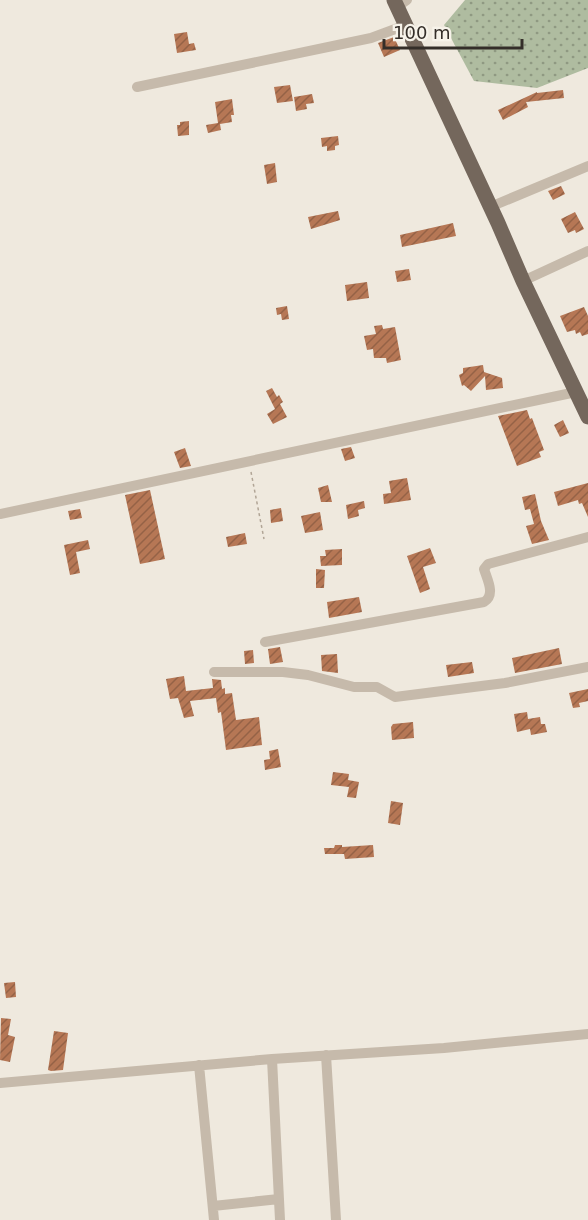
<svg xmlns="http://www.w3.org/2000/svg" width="588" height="1220" font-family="'DejaVu Sans',sans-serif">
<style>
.grass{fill:url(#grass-dots)}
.building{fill:url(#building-hatch)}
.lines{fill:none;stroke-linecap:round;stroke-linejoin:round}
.path{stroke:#b1a596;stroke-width:1.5;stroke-dasharray:3 3;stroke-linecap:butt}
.street{stroke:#c6baab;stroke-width:10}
.primary{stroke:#74675c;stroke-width:15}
</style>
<defs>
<pattern id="grass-dots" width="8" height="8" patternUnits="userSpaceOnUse" patternTransform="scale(1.5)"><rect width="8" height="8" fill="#afbca0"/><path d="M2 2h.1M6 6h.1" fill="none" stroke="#8f9982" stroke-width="1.8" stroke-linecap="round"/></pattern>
<pattern id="building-hatch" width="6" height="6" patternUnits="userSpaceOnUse" patternTransform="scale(1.5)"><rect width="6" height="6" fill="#b67755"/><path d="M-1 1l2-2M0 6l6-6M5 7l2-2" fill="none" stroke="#956246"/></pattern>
</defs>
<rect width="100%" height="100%" fill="#efe9de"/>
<path class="grass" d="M465,0H588V68L537,88L474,81L444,25Z"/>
<path class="building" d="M187,32L189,44L194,43L196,50L177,53L174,34Z
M394,37L400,50L384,57L378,43Z
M290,85L293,101L277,103L274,87Z
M563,90L564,98L526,102L528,107L503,120L498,110L537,92V93Z
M312,94L314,103L306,104L307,109L296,111L294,97Z
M232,99L234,115H231L232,122L220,124L221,130L208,133L206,125L218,123L215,102Z
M189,121V135L178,136L177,125H180V122Z
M338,136L339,145L335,146V150L327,151V146L322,147L321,138Z
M275,163L277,182L267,184L264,165Z
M561,186L565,194L553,200L548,191Z
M338,211L340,220L311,229L308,217Z
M575,212L584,229L576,233L575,230L568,233L561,219Z
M453,223L456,236L402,247L400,235Z
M409,269L411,280L397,282L395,271Z
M367,282L369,298L347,301L345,285Z
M287,306L289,319L282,320L281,314L277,315L276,308Z
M584,307L588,316V334L582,336L580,332L576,334L575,330L567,332L560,316Z
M382,325L383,329L395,327L401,360L387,363L386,358H374L373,349L367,350L364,336L376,334L374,326Z
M483,365L484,372L502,378L503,388L486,390L485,376L471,391L464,385L462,386L459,375L463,373V368Z
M272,388L277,397L279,395L283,402L280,404L287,417L273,424L267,414L275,409L266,391Z
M527,410L530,419L532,418L544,450L539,452L541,457L517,466L498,416Z
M563,420L569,433L560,437L554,425Z
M351,447L355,458L345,461L341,449Z
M185,448L191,466L180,468L174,452Z
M407,478L411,500L384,504L383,494L391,493L389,481Z
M588,483V517L582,503L579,504L578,500L558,506L554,492Z
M328,485L332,502H321L318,488Z
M150,490L165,559L140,564L125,495Z
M535,494L541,521L549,540L532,544L526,526L534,524L530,509L525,510L522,497Z
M364,501L365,508L358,510L359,516L348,519L346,505Z
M281,508L283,521L271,523L270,510Z
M80,509L82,518L70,520L68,511Z
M320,512L323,530L305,533L301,516Z
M245,533L247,544L228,547L226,537Z
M88,540L90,549L76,552L80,573L70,575L64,545Z
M430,548L436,563L423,567L430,589L420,593L407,556Z
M342,549V565L321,566L320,556H326L325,550Z
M316,569L325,570L324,588H316Z
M359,597L362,612L329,618L327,602Z
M280,647L283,662L270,664L268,649Z
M559,648L562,664L515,673L512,658Z
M253,650L254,663L245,664L244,651Z
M337,654L338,673L322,671L321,655Z
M472,662L474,673L448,677L446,665Z
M184,676L186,691L213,688L212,679L221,680L222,689L225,688V694L232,693L236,720L259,717L262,745L226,750L221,712L218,713L216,698L190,701L194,716L184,718L178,698L170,699L166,679Z
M588,689V701L579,703L580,707L573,708L569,693Z
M527,712L528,719L540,717L541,724H545L547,732L531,735L530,729L517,732L514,714Z
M413,722L414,738L392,740L391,727L393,724Z
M278,749L281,767L265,770L264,760L270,759L269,751Z
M333,772L349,774L348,780L359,782L356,798L347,797L349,787L331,785Z
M391,801L403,803L400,825L388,823Z
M335,845H342V847L373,845L374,857L345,859L344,854H325L324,848H334Z
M15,982L16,997L6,998L4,983Z
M1,1018L11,1019L8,1035L15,1037L10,1062L0,1060Z
M54,1031L68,1033L63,1070L51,1071L48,1070Z"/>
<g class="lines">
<path class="path" d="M251,472L264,539"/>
<path class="street" d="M397,7L407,0
M137,87L371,38L406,25
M490,207L588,166
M523,281L588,251
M0,514L576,392
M265,642L484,602C496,595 487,579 484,569L488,564L588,537
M214,672H283L308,675L354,687H377L395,697L505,683L588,667
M326,1055L336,1220
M272,1059L280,1220
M199,1065L214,1220
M0,1083L272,1059L444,1048L588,1034
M213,1206L279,1199"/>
<path class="primary" d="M394,0L498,223L523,281L588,417"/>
</g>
<path d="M384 39v9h138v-9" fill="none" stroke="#342e29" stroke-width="3"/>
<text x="393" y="39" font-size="18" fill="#342e29" stroke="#f7f3ea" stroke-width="4.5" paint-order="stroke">100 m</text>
</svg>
